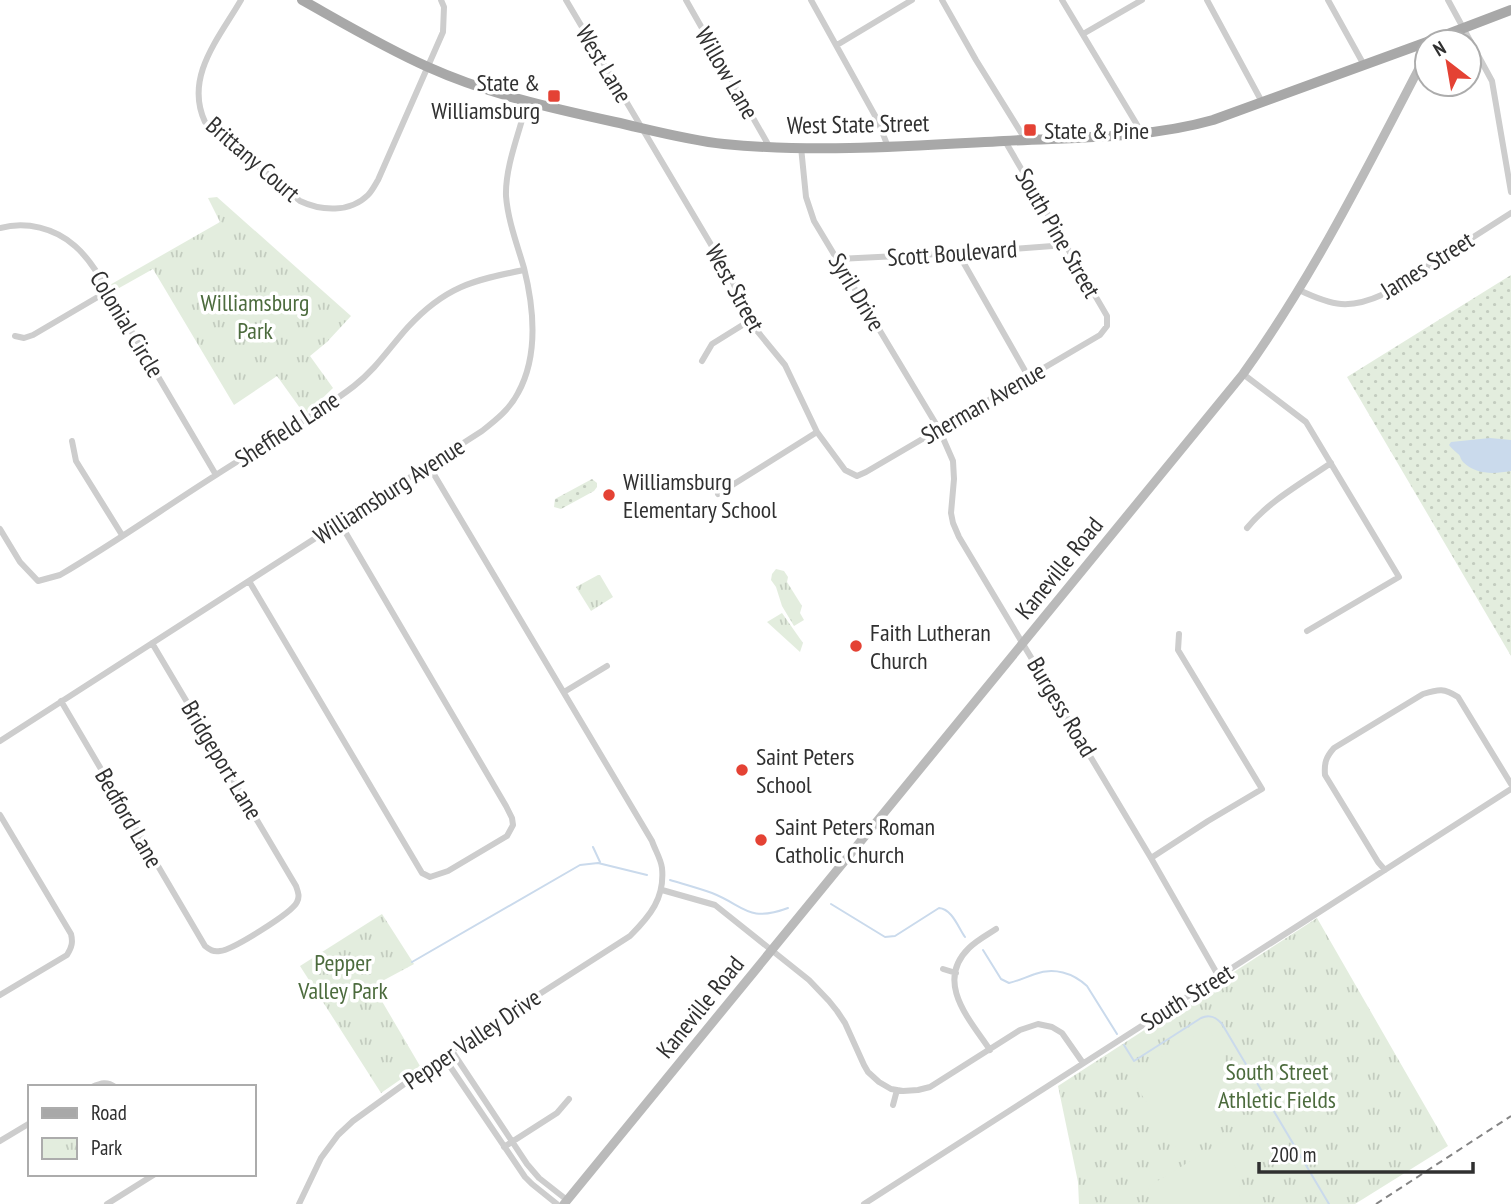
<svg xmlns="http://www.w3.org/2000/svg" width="1511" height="1204" font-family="'PT Sans Narrow',sans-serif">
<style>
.grass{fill:url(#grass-dots)}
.park{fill:url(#park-tufts)}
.pitch{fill:#e3edde}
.water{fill:#cadaec}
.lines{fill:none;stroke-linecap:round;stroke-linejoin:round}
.stream{stroke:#cadaec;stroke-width:2}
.minor{stroke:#cdcdcd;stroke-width:6}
.secondary{stroke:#bababa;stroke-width:9}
.primary{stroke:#a8a8a8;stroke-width:10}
.rail{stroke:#858585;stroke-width:2;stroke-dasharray:7 5;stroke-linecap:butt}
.poi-dot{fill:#e44234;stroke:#fff;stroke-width:2.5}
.labels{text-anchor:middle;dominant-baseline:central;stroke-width:7;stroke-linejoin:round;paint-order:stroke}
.street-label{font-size:24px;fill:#303030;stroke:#fff}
.poi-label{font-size:24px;fill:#303030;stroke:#fff;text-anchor:start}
.park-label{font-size:24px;fill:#4c6b3d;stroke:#fff}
</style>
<defs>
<pattern id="grass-dots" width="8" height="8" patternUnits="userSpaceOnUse" patternTransform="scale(1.75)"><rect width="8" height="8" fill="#e3edde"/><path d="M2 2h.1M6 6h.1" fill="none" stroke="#c3ccbf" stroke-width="1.8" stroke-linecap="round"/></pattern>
<pattern id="park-tufts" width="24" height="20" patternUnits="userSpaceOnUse" patternTransform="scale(1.75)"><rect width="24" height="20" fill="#e3edde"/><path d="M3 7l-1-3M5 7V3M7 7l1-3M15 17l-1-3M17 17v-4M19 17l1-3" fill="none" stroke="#c3ccbf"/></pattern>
</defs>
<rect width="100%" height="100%" fill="#fff"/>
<path class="grass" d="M1511,275V656L1347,377Z
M592,479L597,483V487L594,491L561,509L554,507L555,499Z"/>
<path class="park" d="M217,197L351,316L327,342L310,356L333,388L305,415L277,376L234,405L153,269L112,292L108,286L220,222L208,198Z
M776,569L784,571L788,577L787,582L802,606L800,613L804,620L794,626L782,606L776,587L771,580L772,574Z
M598,575H600L613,597L591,611L576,587Z
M782,613L803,643L800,652L767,622Z
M382,914L414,964L373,986L420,1066L381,1093L300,966Z
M1317,918L1448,1146L1355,1204H1079L1078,1182L1058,1086Z"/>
<path class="pitch" d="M1207,1027C1220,1046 1232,1070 1232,1094C1232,1105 1217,1129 1209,1137C1201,1144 1191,1150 1182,1157L1136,1086L1139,1072Z
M1222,1142C1237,1166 1240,1175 1240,1204H1154L1148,1194L1149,1186Z"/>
<path class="water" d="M1490,438L1511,440V471C1494,474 1476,475 1463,462C1459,457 1462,457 1457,453C1454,450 1451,448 1449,445L1451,442Z"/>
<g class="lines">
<path class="stream" d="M593,847L600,862
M670,880C683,884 698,888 712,893C745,906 748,923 788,908
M831,904L885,937L895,936L939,908C952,909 958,927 965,937
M983,950L1001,979L1009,983C1018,981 1026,977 1035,974C1054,967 1073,973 1087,986L1117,1034
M412,962L580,865L598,863L647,875
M1124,1045L1134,1061L1201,1018C1210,1014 1216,1017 1222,1024L1329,1204"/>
<path class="minor" d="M241,0C219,38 184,77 205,122L300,201C321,211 350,213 368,195C372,191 375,185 378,180L443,32L444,7L441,0
M566,0L732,280L749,321L785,365L817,432L845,470L857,476L866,472L1100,335L1107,326V316L1005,141
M686,0L769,146
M811,0L878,121L888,147
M942,0L976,60L1025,139
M1062,0L1142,133
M1207,0L1262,102
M1328,0L1364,65
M1448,0L1492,81L1511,192
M1083,34L1142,0
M837,45L912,0
M801,147L806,197L814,221L939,429L953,461L954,479L951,513L953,523L959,537L1151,858L1219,977
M0,228C26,221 55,228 75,246C96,264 111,298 126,322C156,373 186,424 216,475
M958,253L1028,376
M838,259L958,253L1066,245
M1299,290C1333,306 1349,310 1384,294L1511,213
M15,336L24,338L33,335L108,291
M702,361L712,344L749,321
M1243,374L1306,422L1399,577L1307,631
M72,441L76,461L122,535
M718,494L817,432
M1247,528C1269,501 1302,483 1331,463
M0,529L20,562L38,581L60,575C113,544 164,508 216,475C262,445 311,419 354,386C376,369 390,347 408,327C445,287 473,280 524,270
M249,581L422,873L430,877L448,871L507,836L513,825L512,818L506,806L340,523
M564,692L607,666
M61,701L205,946C210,950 213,952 220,951C232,950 292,913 297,902C300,896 298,892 296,886L152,643
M0,741L482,431C496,420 510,409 518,393C539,355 534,308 524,268C517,244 508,221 506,196C505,166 520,131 527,102
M0,815L71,934C73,942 72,947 67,955L0,995
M1151,858L1208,821L1262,789L1178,650L1179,634
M1385,870L1378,862L1325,775C1324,763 1326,757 1334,748L1423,694C1439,689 1444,688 1458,697L1511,784
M662,890L715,905L809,980L829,1001L837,1011L845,1023L864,1065L868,1072L879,1082L891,1089L903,1091L918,1090L930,1087L1020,1030L1038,1024L1052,1027L1062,1033L1083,1063
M943,969L956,973
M990,1050C970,1020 934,982 969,948C977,940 987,935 996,929
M452,1051L527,1164L539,1178L567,1200
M443,1056L525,1177L532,1184L557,1204
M92,1087C101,1083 107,1081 115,1087
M893,1105L897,1090
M0,1141L30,1123
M504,1147L557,1113L569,1099
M107,1204L155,1174
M299,1204L321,1158L338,1135L353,1121L443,1056L630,936C650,916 665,898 662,868C661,859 655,850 652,841L429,466
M864,1204L1511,789"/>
<path class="secondary" d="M564,1204L1243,374C1315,274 1370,162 1427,53"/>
<path class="primary" d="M302,0C343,23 385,48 428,67C488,94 551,108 615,122C651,130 687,140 724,144C816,153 912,146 1004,141C1073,137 1146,139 1213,120L1427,42
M1427,42L1511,10"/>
<path class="rail" d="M1376,1204L1511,1116"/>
</g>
<g class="poi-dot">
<rect x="547" y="89" width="14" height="14" rx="3.5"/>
<rect x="1023" y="123" width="14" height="14" rx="3.5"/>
<circle cx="609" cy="495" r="7"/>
<circle cx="856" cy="646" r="7"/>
<circle cx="742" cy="770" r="7"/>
<circle cx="761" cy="840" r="7"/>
</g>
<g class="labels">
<g class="street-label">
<text transform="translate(604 64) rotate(59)">West Lane</text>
<text transform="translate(727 73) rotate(60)">Willow Lane</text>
<text transform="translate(858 124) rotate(-1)">West State Street</text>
<text transform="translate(253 159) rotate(41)">Brittany Court</text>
<text transform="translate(1058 233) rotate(60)">South Pine Street</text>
<text transform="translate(952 253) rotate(-4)">Scott Boulevard</text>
<text transform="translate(1427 265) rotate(-32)">James Street</text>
<text transform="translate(735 288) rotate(61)">West Street</text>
<text transform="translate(857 292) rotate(59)">Syril Drive</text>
<text transform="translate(127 324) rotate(59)">Colonial Circle</text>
<text transform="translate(983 403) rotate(-30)">Sherman Avenue</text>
<text transform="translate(287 429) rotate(-33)">Sheffield Lane</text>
<text transform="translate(389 491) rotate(-33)">Williamsburg Avenue</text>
<text transform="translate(1059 568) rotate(-51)">Kaneville Road</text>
<text transform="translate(1062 707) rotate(59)">Burgess Road</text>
<text transform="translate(222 760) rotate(59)">Bridgeport Lane</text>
<text transform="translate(129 818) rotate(60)">Bedford Lane</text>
<text transform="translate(1187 997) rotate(-32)">South Street</text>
<text transform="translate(700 1007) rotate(-51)">Kaneville Road</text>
<text transform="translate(472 1039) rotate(-34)">Pepper Valley Drive</text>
</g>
<g class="poi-label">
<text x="540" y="82" text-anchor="end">State &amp;<tspan x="540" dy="28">Williamsburg</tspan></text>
<text x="1044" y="130">State &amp; Pine</text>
<text x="623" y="481">Williamsburg<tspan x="623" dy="28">Elementary School</tspan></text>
<text x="870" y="632">Faith Lutheran<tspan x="870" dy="28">Church</tspan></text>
<text x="756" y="756">Saint Peters<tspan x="756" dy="28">School</tspan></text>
<text x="775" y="826">Saint Peters Roman<tspan x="775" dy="28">Catholic Church</tspan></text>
</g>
<g class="park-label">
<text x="255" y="302">Williamsburg<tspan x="255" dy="28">Park</tspan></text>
<text x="343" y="962">Pepper<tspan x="343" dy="28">Valley Park</tspan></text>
<text x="1277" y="1071">South Street<tspan x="1277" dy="28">Athletic Fields</tspan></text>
</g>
</g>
<rect x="28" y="1085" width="228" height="91" fill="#ffffff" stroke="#acacac" stroke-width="2"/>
<rect x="42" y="1108" width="35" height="10" fill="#a8a8a8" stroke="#acacac" stroke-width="2"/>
<text x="91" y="1120" font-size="21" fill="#303030">Road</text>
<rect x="42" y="1138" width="35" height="21" fill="url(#park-tufts)" stroke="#acacac" stroke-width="2"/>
<text x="91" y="1155" font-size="21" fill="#303030">Park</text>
<g transform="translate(1448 63) rotate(329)"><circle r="33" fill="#ffffff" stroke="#acacac" stroke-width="2"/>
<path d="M0-5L12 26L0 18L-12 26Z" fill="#e44234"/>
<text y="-10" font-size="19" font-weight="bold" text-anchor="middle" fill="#303030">N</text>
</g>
<path d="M1259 1162v10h214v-10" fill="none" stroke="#303030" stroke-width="3.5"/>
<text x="1270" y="1162" font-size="21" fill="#303030" stroke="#ffffff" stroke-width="5" paint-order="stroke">200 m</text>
</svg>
